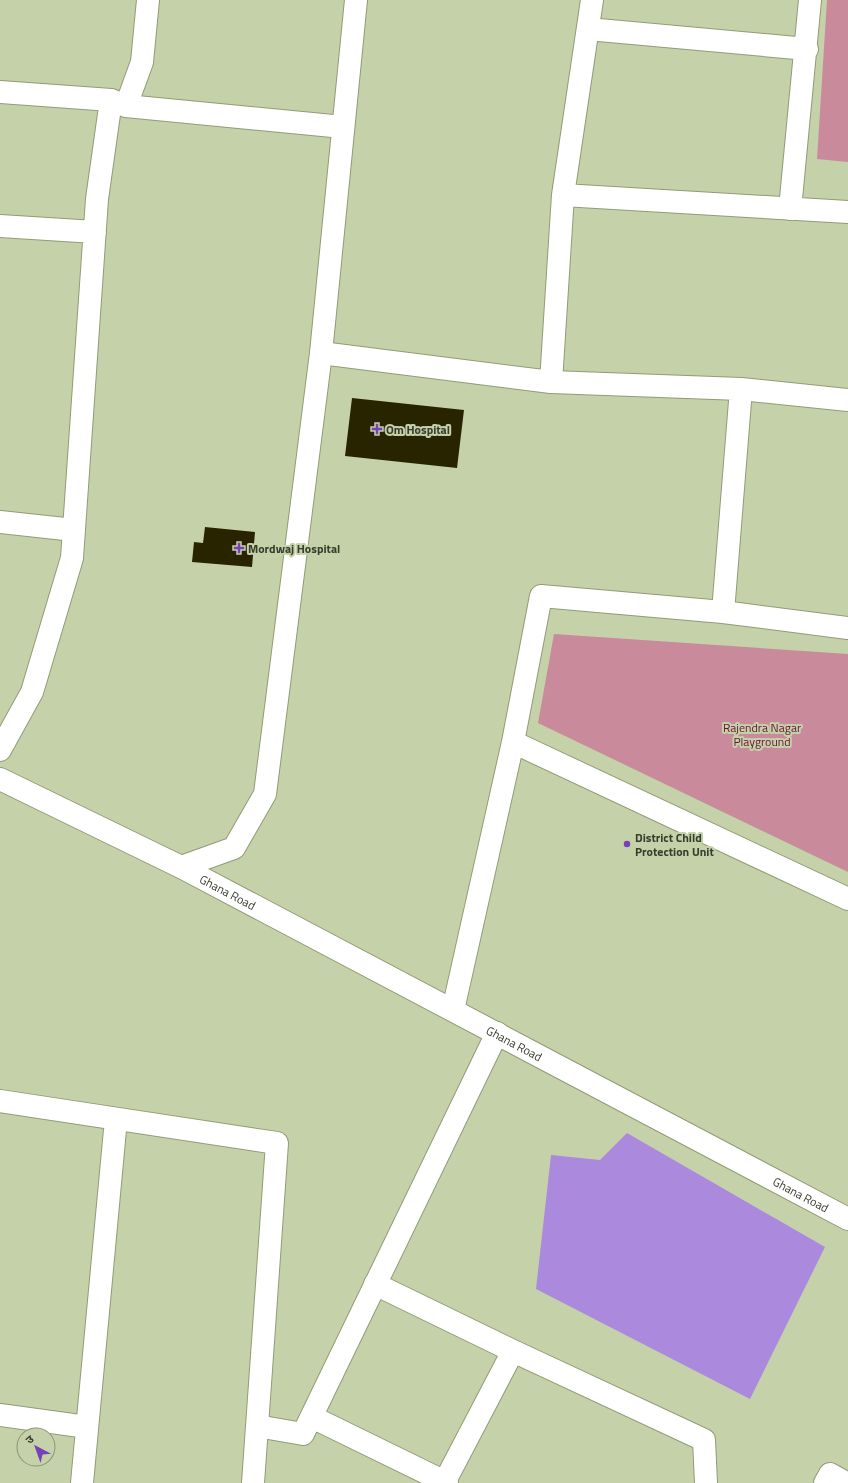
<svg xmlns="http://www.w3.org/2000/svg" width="848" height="1483" font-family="'Titillium Web','Noto Sans Devanagari',sans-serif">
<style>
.green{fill:#c98a9b}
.water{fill:#ab8ade}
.building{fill:#292400}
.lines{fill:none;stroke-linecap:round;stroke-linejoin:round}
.street-casing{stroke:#919c76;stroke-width:24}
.secondary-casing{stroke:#919c76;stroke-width:24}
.street{stroke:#fff;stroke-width:22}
.secondary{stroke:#fff;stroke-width:22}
.poi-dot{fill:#7740b6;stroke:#c5d1a9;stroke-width:1.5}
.labels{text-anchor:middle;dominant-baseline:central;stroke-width:4;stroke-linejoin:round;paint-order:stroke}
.poi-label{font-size:12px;font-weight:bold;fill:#373c2c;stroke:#c5d1a9;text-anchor:start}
.park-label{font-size:12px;fill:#6a1136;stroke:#c5d1a9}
.street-label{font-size:12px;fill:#373c2c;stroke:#c5d1a9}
</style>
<rect width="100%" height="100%" fill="#c5d1a9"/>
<path class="green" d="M827,0H848V162L817,159Z
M554,634L848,654V872L538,723Z"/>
<path class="water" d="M627,1133L825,1247L750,1399L536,1289L551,1155L600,1160Z"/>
<path class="building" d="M352,398L464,410L457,468L345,456Z
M205,527L255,532L252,567L192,562L194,542L203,543Z"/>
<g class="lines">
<g class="street-casing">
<path id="street" d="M588,29L807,49
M0,92L111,100L126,106L343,127
M126,106L142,62L148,0
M563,195L848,212
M790,209L810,0
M0,226L95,232
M321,353L551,382L741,389L848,400
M551,382L563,195L592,0
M0,522L74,530
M723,612L848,628
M513,742L848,899
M0,750L32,692L72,558L97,199L111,100
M453,1010L513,742L541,596L723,612L741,389
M0,1101L277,1143L253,1483
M375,1284L513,1351L704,1440L706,1483
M0,1415L87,1427
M312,1417L447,1483
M257,1426L303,1434L497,1033
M82,1483L116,1119
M444,1483L513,1351
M825,1483L830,1474L846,1483"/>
</g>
<g class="secondary-casing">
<g id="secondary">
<path d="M0,779L181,867L234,848L265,794L321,353L356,0"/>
<path id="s1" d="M181,867L848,1219"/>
</g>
</g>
<use href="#street" class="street"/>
<use href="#secondary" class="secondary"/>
</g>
<g class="poi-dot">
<path d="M375 423h4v4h4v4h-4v4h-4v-4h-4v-4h4z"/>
<path d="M237 542h4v4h4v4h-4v4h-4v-4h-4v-4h4z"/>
<circle cx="627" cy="844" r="4"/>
</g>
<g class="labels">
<g class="poi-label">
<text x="386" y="429">Om Hospital</text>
<text x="248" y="548">Mordwaj Hospital</text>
<text x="635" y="837">District Child<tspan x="635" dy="14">Protection Unit</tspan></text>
</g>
<g class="park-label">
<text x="762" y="727">Rajendra Nagar<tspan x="762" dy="14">Playground</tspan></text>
</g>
<g class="street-label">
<text stroke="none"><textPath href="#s1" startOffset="53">Ghana Road</textPath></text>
<text stroke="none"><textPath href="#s1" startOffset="377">Ghana Road</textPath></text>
<text stroke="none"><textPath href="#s1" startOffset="701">Ghana Road</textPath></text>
</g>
</g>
<g transform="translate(36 1447) rotate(319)"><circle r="19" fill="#c5d1a9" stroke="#8c9577"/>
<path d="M0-3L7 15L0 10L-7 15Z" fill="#7740b6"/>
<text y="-6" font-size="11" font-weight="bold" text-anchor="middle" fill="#373c2c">उ</text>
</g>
</svg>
